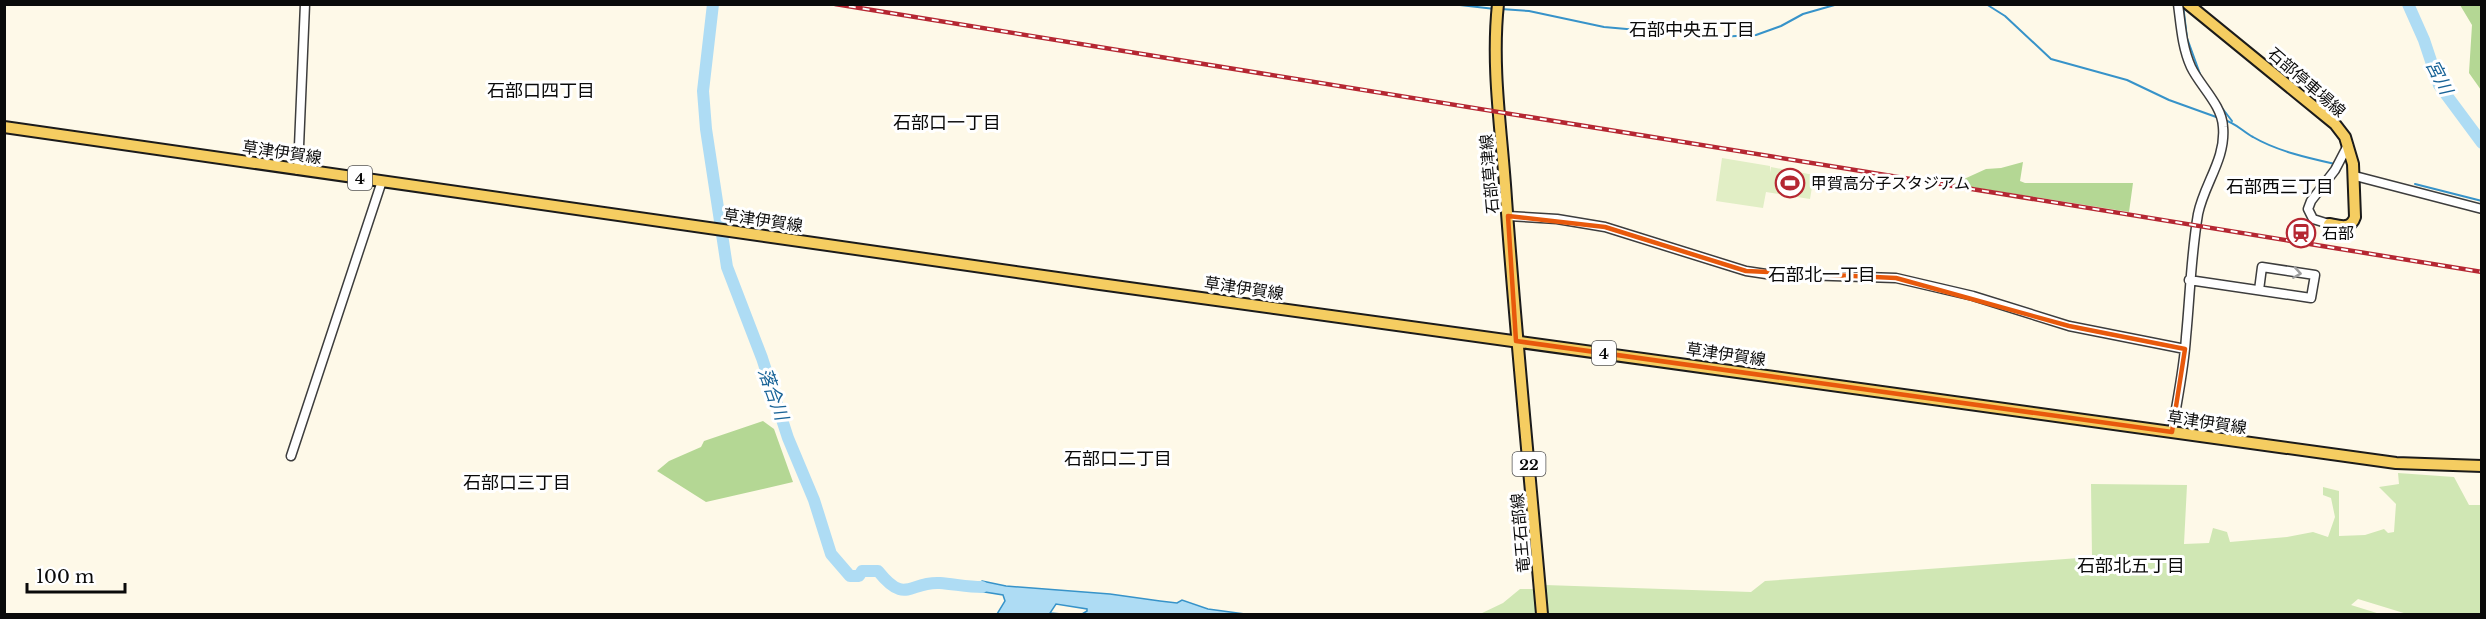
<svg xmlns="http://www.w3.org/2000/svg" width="2486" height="619" font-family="'Libre Baskerville','Noto Sans JP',serif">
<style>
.green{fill:#d0e7b4}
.forest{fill:#b4d794}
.pitch{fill:#e1eec5}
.water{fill:#aedcf4;stroke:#3793c9;stroke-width:1.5}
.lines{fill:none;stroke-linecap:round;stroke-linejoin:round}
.stream{stroke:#3793c9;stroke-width:2}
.river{stroke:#aedcf4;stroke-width:12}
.minor-casing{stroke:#3d3d3d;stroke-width:11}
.major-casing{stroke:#1b1b1b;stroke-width:14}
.minor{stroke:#fff;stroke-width:8}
.major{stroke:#f5cd61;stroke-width:10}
.rail-casing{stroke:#b52732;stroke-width:4.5}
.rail{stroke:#fff;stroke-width:2;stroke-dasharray:7;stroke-linecap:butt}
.oneway{stroke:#9d9d9d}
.marked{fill:none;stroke:#e8590c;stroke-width:4.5;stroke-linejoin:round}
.labels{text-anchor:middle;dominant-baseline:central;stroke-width:6;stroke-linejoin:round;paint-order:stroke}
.shield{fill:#fff;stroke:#545454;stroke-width:1.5}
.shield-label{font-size:15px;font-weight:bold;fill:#0a0a0a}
.street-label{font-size:16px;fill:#0a0a0a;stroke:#fff}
.poi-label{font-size:16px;fill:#0a0a0a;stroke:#fff;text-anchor:start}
.neighbourhood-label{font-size:18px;fill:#0a0a0a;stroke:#fff}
.water-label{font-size:18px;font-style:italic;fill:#186397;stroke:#fff}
</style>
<rect width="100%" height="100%" fill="#fef9e8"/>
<path class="green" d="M2398,473L2454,477L2469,505H2481V614H2407L2358,599L2351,605L2380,614H1480L1503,603L1520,589H1543L1545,585L1751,592L1765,581L2092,557L2091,484L2187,485L2184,544L2209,543L2213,528L2227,532L2230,542L2287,537L2313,532L2328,537L2335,517L2331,498L2323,495V487L2339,491V536L2365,535L2384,529L2388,533L2394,532L2396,504L2379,487L2399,484Z"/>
<path class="forest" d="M2460,5H2481V90L2469,73L2472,25Z
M2023,162L2020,181L2025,183H2133L2129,212L1953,184L1986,169L2001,168Z
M763,421L774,429L793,482L706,502L657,471L669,461L701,447L704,441Z"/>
<path class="pitch" d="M1722,158L1770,166V173L1771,167L1814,175L1810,199L1766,192L1763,208L1716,201Z"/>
<path class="water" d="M982,581L1006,586L1110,594L1160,601L1177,603L1182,600L1208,609L1245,614H1082L1087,611V609L1056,604L1050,613L1062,614H997L1005,601L1003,595L966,589L980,584Z"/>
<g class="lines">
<path class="stream" d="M1451,4L1495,9
M1986,4L2005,16L2051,59L2127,80L2169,100L2219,118
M2183,4L2187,38L2200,74
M1501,9L1529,11L1604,27L1717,37L1756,35L1781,26L1803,14L1838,4
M2219,104L2232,121
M2224,120C2236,123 2242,131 2253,137C2277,151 2308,158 2335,164
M2415,184L2482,201"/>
<path class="river" d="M713,4L703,91L706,129L727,267L762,358L788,438L814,500L831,554L850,576H859L862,571H878C906,606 909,581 940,583C954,584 968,587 982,587
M2408,4L2424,40L2439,85L2482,143"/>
<g class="minor-casing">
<path id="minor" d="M298,170L305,4
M2355,176L2482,209
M1508,216L1557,219L1605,227L1746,271L1766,274L1896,278L1973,296L2069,326L2185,349
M2329,224L2313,219L2308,209L2311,201L2335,170L2348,145
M2189,280L2311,298L2315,275L2262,267L2259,290
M2172,432C2177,401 2184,369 2186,337C2190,296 2191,255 2198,214C2204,184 2226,159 2223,127C2222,105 2200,86 2191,67C2182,47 2181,26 2178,4
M291,456L382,181"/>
</g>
<g class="major-casing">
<path id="major" d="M1498,4C1491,69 1502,134 1506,199C1516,338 1530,476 1542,614
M2188,4L2335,124L2345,137L2353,164L2355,217C2351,230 2340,226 2329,224
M4,127L1100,284L2396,463L2482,466"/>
</g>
<use href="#minor" class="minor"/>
<use href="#major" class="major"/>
<g class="rail-casing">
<path id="rail" d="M835,4L2482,272"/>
</g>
<use href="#rail" class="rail"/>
</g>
<defs><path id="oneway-chevron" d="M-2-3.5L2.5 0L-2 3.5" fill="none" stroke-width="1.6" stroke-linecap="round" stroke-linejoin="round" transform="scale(1.5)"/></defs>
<use class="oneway" href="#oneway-chevron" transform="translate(2297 273) rotate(9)"/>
<path class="marked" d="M1508,216L1605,227L1746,271L1896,278L2069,326L2185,349L2172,432L1516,341Z"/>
<defs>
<g id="stadium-ring" transform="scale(1.5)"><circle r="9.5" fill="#fff" stroke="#b52732" stroke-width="1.5"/><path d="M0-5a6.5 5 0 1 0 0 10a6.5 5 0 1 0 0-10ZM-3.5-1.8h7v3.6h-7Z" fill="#b52732"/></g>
<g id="station-ring" transform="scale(1.5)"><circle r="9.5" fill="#fff" stroke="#b52732" stroke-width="1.5"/><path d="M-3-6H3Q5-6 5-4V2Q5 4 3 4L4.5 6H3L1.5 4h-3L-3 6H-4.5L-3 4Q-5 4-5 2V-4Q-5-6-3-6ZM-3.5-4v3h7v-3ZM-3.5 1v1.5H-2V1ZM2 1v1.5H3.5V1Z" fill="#b52732"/></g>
</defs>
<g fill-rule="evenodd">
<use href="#stadium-ring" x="1790" y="183"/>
<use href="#station-ring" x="2301" y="233"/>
</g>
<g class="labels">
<g class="shield">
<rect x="348" y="166" width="24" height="24" rx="4.5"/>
<rect x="1592" y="341" width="24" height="24" rx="4.5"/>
<rect x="1512.5" y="452" width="33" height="24" rx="4.5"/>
</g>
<g class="shield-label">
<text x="360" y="178">4</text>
<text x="1604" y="353">4</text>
<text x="1529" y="464">22</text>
</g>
<g class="street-label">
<text transform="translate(2307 82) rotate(41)">石部停車場線</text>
<text transform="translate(282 152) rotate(8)">草津伊賀線</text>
<text transform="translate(1489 174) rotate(-95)">石部草津線</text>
<text transform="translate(763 220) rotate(8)">草津伊賀線</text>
<text transform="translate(1244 288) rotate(8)">草津伊賀線</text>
<text transform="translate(1726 354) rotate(8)">草津伊賀線</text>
<text transform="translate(2207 422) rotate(8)">草津伊賀線</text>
<text transform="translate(1520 533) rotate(-95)">竜王石部線</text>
</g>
<g class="poi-label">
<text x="1811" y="183">甲賀高分子スタジアム</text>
<text x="2322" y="233">石部</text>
</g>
<g class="neighbourhood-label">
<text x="1692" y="30">石部中央五丁目</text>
<text x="541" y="91">石部口四丁目</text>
<text x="947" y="123">石部口一丁目</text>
<text x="2280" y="187">石部西三丁目</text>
<text x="1822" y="275">石部北一丁目</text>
<text x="1118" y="459">石部口二丁目</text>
<text x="517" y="483">石部口三丁目</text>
<text x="2131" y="566">石部北五丁目</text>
</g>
<g class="water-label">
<text transform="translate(2439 77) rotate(63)">宮川</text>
<text transform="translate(773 394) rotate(70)">落合川</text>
</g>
</g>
<rect width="2486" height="619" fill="none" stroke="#0a0a0a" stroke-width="12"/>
<path d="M27 583v9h98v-9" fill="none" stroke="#0a0a0a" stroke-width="3"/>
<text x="36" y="583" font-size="18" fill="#0a0a0a" stroke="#ffffff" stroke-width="4.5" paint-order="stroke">100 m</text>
</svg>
